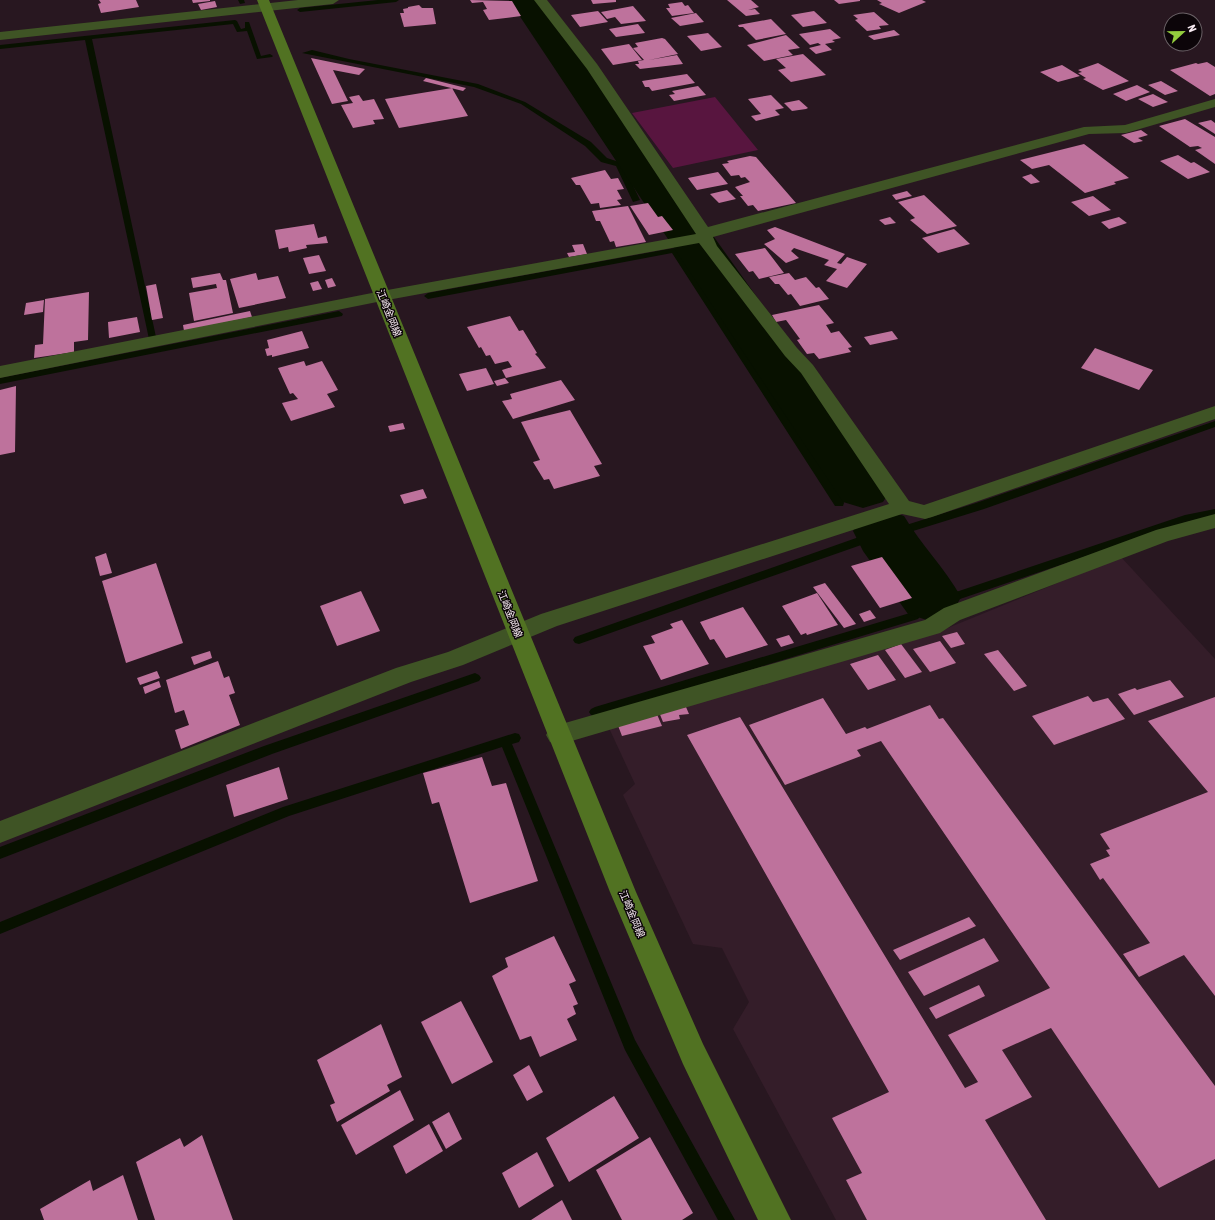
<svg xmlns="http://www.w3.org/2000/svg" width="1215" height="1220" font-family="'Asap Condensed','Noto Sans JP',sans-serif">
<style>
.built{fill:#341d29}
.green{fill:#58153f}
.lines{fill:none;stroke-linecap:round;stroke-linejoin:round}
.stream{fill:#081100;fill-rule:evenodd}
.river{fill:#081100;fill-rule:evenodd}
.building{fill:#be729c}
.street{fill:#3f5425;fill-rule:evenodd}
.secondary{fill:#517222;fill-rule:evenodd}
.labels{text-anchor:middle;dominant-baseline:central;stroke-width:3;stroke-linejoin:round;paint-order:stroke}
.street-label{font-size:10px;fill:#faedf4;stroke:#0c0509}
</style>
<rect width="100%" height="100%" fill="#281720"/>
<path class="built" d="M1121,557L1215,659V1220H836L733,1029L749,1002L722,948L693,944L623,795L635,784L609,728L938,632Z"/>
<path class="green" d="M715,97L758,150L673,168L632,113Z"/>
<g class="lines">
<path class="stream" d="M238,0H244L245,3L240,4Z
M378,0H399L396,2L300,12L297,10L300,8Z
M235,20L237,21L241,29L245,28V22H249L261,56L270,54L273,56L272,57L257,59L247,31L237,32L233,24L92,39L156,337L155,339H149L85,40L0,49V45Z
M312,50L349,59L478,84L525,102L591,142L607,158L622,163L640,200L633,202L616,166L601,162L585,146L521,104L474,87L302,53Z
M674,248L679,252L701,249L705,251L701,253L682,257L843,500L844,503L843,506H835L672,253L428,299L424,296L428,293Z
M339,311L343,314L342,316L0,384V378Z
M1215,421V427L984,509L884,540L864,544L579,644L575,643L573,640L575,637L859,537L884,532L976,503Z
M1215,509V517L1190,521L960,599L946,602L933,601L918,619L595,717L591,715L589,712L591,709L595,707L910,613L926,594H946L959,591L1185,515Z
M475,673L479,675L481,678L479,681L272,754L0,859V847L264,746Z
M515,733L519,734L521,738L519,742L512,744L635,1040L735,1220H718L625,1050L502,747L289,816L0,934V922L283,807Z"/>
<path class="river" d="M509,0H545L883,474L892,488L883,502L863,508L843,502Z
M883,509L904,516C921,545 945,568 961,597L952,614L930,621L908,614L863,551L853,531L862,516Z"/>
</g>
<path class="building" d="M99,0H136L139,7L101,13L98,4L101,3Z
M192,0H210V1L193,3Z
M470,0L512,1L521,16L489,20L483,10L487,9L483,2L472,3Z
M591,0H616V2L593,4Z
M727,0H751L759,7L748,10L755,9L760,14L746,16Z
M834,0H860V1L839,4Z
M877,0H922L926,2L899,13L879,4L882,3Z
M215,1L217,7L201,10L198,4Z
M682,2L685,6L688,5L694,13L672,16L666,8H670L668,4Z
M419,5L422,8H433L436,24L404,27L400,13H404L403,9L408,8V7Z
M633,6L646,21L621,24L615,17L607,19L601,12Z
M598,11L608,22L580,27L571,15Z
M814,11L827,23L803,27L791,15Z
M874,12L889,25L879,26L881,29L867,31L855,20L858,19L853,15Z
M696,13L704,22L680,26L671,18Z
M771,19L786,34L756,40L743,27H739L738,25Z
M638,24L645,33L616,37L609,29Z
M830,29L841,38L832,40L835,42L825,44L832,50L816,54L809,48L821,45L818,43L810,45L799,34Z
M894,30L900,35L874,40L868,36Z
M708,33L722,47L701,51L687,36Z
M786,35L800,48L788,50L793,55L764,61L747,45Z
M662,38L665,39L678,54L649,60L677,55L683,64L640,69L635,64H639L638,61L644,60L633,48L638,47L635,43Z
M629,44L642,60L613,65L601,49Z
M803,54L826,75L791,82L778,70L786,68L776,59Z
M311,58L365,69L359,75L333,70L348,101L332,104Z
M1207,62L1215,67V94L1210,96L1170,70L1196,63L1198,64Z
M1098,63L1129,81L1103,90L1083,79L1086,78L1078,73L1082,72L1078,70Z
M1062,65L1080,76L1058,82L1040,72Z
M687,74L695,83L652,91L649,87H645L642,81Z
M426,78L466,88L463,91L423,81Z
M1161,81L1178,91L1165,95L1148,85Z
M1137,85L1150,92L1126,101L1113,94Z
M698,86L706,95L674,101L669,95L675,94L672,91Z
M452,88L468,116L399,128L385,99Z
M1153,94L1168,102L1153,107L1138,99Z
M359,95L363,101L374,99L384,119L373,120L375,124L353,128L341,105L353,103L349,97Z
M771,95L784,108L775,110L780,115L756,121L751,116L761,114L748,99Z
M799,100L808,108L806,109L792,111L784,103Z
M1185,119L1215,137V164L1195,150L1202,148L1198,146L1190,147L1159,126Z
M1211,120L1215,123V134L1198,123Z
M1141,130L1148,135L1138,138L1143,141L1134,143L1121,135Z
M1084,144L1129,178L1114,182L1116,184L1085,193L1049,165L1032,169L1020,160Z
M1178,155L1191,163L1194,162L1210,172L1188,179L1160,161Z
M750,156L756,157L796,203L758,211L753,205L748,206L740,196H743L735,187L750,182L745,177L741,178L739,175L731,176L722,164L729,163L727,161Z
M605,170L611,179L618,178L624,189L617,190L622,199L617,200L621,205L600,208L599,203L591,204L580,185H576L571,178Z
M718,172L728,184L697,190L688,178Z
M1031,174L1040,182L1031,184L1022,177Z
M727,190L736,199L719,203L710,194Z
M907,191L912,196L896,200L892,195Z
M924,195L957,226L927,234L910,220L915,218L898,202Z
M1093,196L1111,210L1089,216L1071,202Z
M648,203L658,217L662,216L673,230L649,235L630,206Z
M628,206L646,242L616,247L614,241L610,242L600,221H596L592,211Z
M890,217L896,223L885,225L879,220Z
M1119,217L1127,223L1109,229L1101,222Z
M314,224L318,238L326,236L328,243L306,245L307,248L289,252L288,247L279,249L275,230Z
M775,227L845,254L837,263L841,264L847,257L867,264L847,288L826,281L837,269L824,265L829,260L794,248L791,251L799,258L786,263L764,244L775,239L767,230Z
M954,229L970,244L938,253L922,238Z
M583,244L587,254L569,257L567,253L575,252L572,245Z
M765,248L784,273L759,279L753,271L749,272L735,254Z
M319,255L326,271L309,274L303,258Z
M220,273L223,280H226L233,313L194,321L189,293L217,288L216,284L193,288L191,278Z
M256,273L258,280L278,276L286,298L239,308L230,279Z
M789,273L795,280L806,277L816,288L819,287L829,299L800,306L791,294L788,295L779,284H775L769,277Z
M332,278L336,286L328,288L325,280Z
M318,281L322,289L313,291L310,283Z
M156,284L163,318L152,320L146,286Z
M89,292L88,340L74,342V352L34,358L35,345L43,344L45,299Z
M44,300L43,312L24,315L26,303Z
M819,305L834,323L826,325L831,333L839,331L852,347L848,348L851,352L819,359L814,353L807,354L797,340L800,339L786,320L776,322L772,315Z
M250,311L252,317L184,331L183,325Z
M510,316L519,331L523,330L537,353L535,354L538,357L546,368L506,378L502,370L512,367L508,361L495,364L490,355L486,356L481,347L479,348L467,327Z
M137,317L140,332L109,338L108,322Z
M302,331L309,348L272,357V355L267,356L265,349L269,348L267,340Z
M892,331L898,339L870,345L864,337Z
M1095,348L1153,370L1139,390L1081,368Z
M304,361L306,366L322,361L338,390L327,394L335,407L291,421L282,403L298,399L293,393L290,394L278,368Z
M486,368L494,384L467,391L459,374Z
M505,378L509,383L497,386L494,381Z
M561,380L575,400L513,419L502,401L512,399L510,394Z
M16,386L15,452L0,455V390Z
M570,410L602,464L594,466L600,476L554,489L549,479L544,480L533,462L540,460L521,422Z
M403,423L405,429L390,432L388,426Z
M423,489L427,498L404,504L400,495Z
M106,553L112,573L100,576L95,557Z
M882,557L912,598L880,608L851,566Z
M156,563L183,643L126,663L102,581Z
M825,583L856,624L844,628L813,587Z
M361,591L380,631L337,646L320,606Z
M817,593L838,625L807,635L806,633L801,635L782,606Z
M743,607L768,645L726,658L714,639L710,640L700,622Z
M870,610L876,618L864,622L859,614Z
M682,620L709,664L661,680L643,646L655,643L651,636L673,628L670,624Z
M957,632L965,644L951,648L942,636Z
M789,635L794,643L781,647L776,639Z
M940,641L956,663L930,672L913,649Z
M901,644L922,672L905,678L885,650Z
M998,650L1027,686L1014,691L984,654Z
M210,651L212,658L194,665L191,657Z
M878,655L896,680L868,690L850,664Z
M218,661L224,678L229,676L235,693L229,695L240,725L181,749L175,730L189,725L184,710L175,713L166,680Z
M157,671L160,678L140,685L137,678Z
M1170,680L1184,697L1134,715L1118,694L1135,688L1137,690Z
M159,681L161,687L145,694L143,687Z
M1088,696L1093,702L1108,698L1125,719L1054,745L1032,716Z
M1215,697V996L1184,955L1139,977L1123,954L1150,943L1103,878L1100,880L1090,864L1110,856L1106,850L1110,849L1100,834L1208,792L1148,721Z
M823,698L846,734L865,727L867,729L930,705L939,719L943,718L1215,1086V1159L1159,1188L1051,1028L1002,1050L1032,1097L985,1120L1046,1220H867L846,1180L862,1173L832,1118L889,1092L687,735L740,717L965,1088L978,1082L948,1035L1050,988L881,741L857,750L861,756L785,785L749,725Z
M686,707L689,714L679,715L680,719L663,722L659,712Z
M656,712L662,726L622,736L617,723Z
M482,757L492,786L506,783L538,881L470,903L439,802L432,804L423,773Z
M279,767L288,799L234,817L226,785Z
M969,917L976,926L900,960L893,950Z
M554,936L576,981L569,984L578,1004L573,1006L576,1014L567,1019L577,1040L540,1057L531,1036L520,1040L492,976L508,967L505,958Z
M984,938L999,961L924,996L908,972Z
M979,985L985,996L936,1019L929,1008Z
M461,1001L493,1062L452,1084L421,1022Z
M381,1024L402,1077L387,1085L390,1091L337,1122L330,1105L335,1103L317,1060Z
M529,1065L543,1092L527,1101L513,1075Z
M400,1090L414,1120L356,1155L341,1125Z
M614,1096L639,1138L569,1182L546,1138Z
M449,1112L462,1139L446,1149L432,1122Z
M429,1124L443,1151L406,1174L393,1146Z
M202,1135L233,1220H155L136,1162L180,1138L184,1147Z
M650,1137L693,1213L682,1220H622L596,1170Z
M537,1152L554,1186L519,1208L502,1173Z
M123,1175L138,1220H44L40,1209L90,1180L93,1191Z
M562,1200L572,1220H531Z"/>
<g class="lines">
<path class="street" d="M298,0H339L333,4L0,40V32Z
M534,0H547L597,64L708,227L1084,127L1125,125L1215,99V107L1126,133L1089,134L713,237L717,246L797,348L813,365L909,501L924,505L1215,406V419L932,517L925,519L902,514L557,626L463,665L411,682L0,843V821L396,668L448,652L541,614L889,504L801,373L785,356L699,243L382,301L0,378V366L382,291L696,234L587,69Z
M1215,514V528L1168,541L960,620L940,633L558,745L550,742L546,735L550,728L558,725L925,620L944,608L1156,530Z"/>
<path class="secondary" d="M257,0H269L636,892L703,1044L791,1220H758L683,1064L610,892Z"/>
</g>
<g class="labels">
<g class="street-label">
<text transform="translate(389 313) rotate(68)">江崎金岡線</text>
<text transform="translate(510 614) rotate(68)">江崎金岡線</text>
<text transform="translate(632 914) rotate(67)">江崎金岡線</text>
</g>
</g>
<g transform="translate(1183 32) rotate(68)"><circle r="19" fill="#0c0509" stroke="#6b6267"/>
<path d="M0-3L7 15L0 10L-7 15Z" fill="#93cd3e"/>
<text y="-6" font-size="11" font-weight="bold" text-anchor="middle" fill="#faedf4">N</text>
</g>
</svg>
